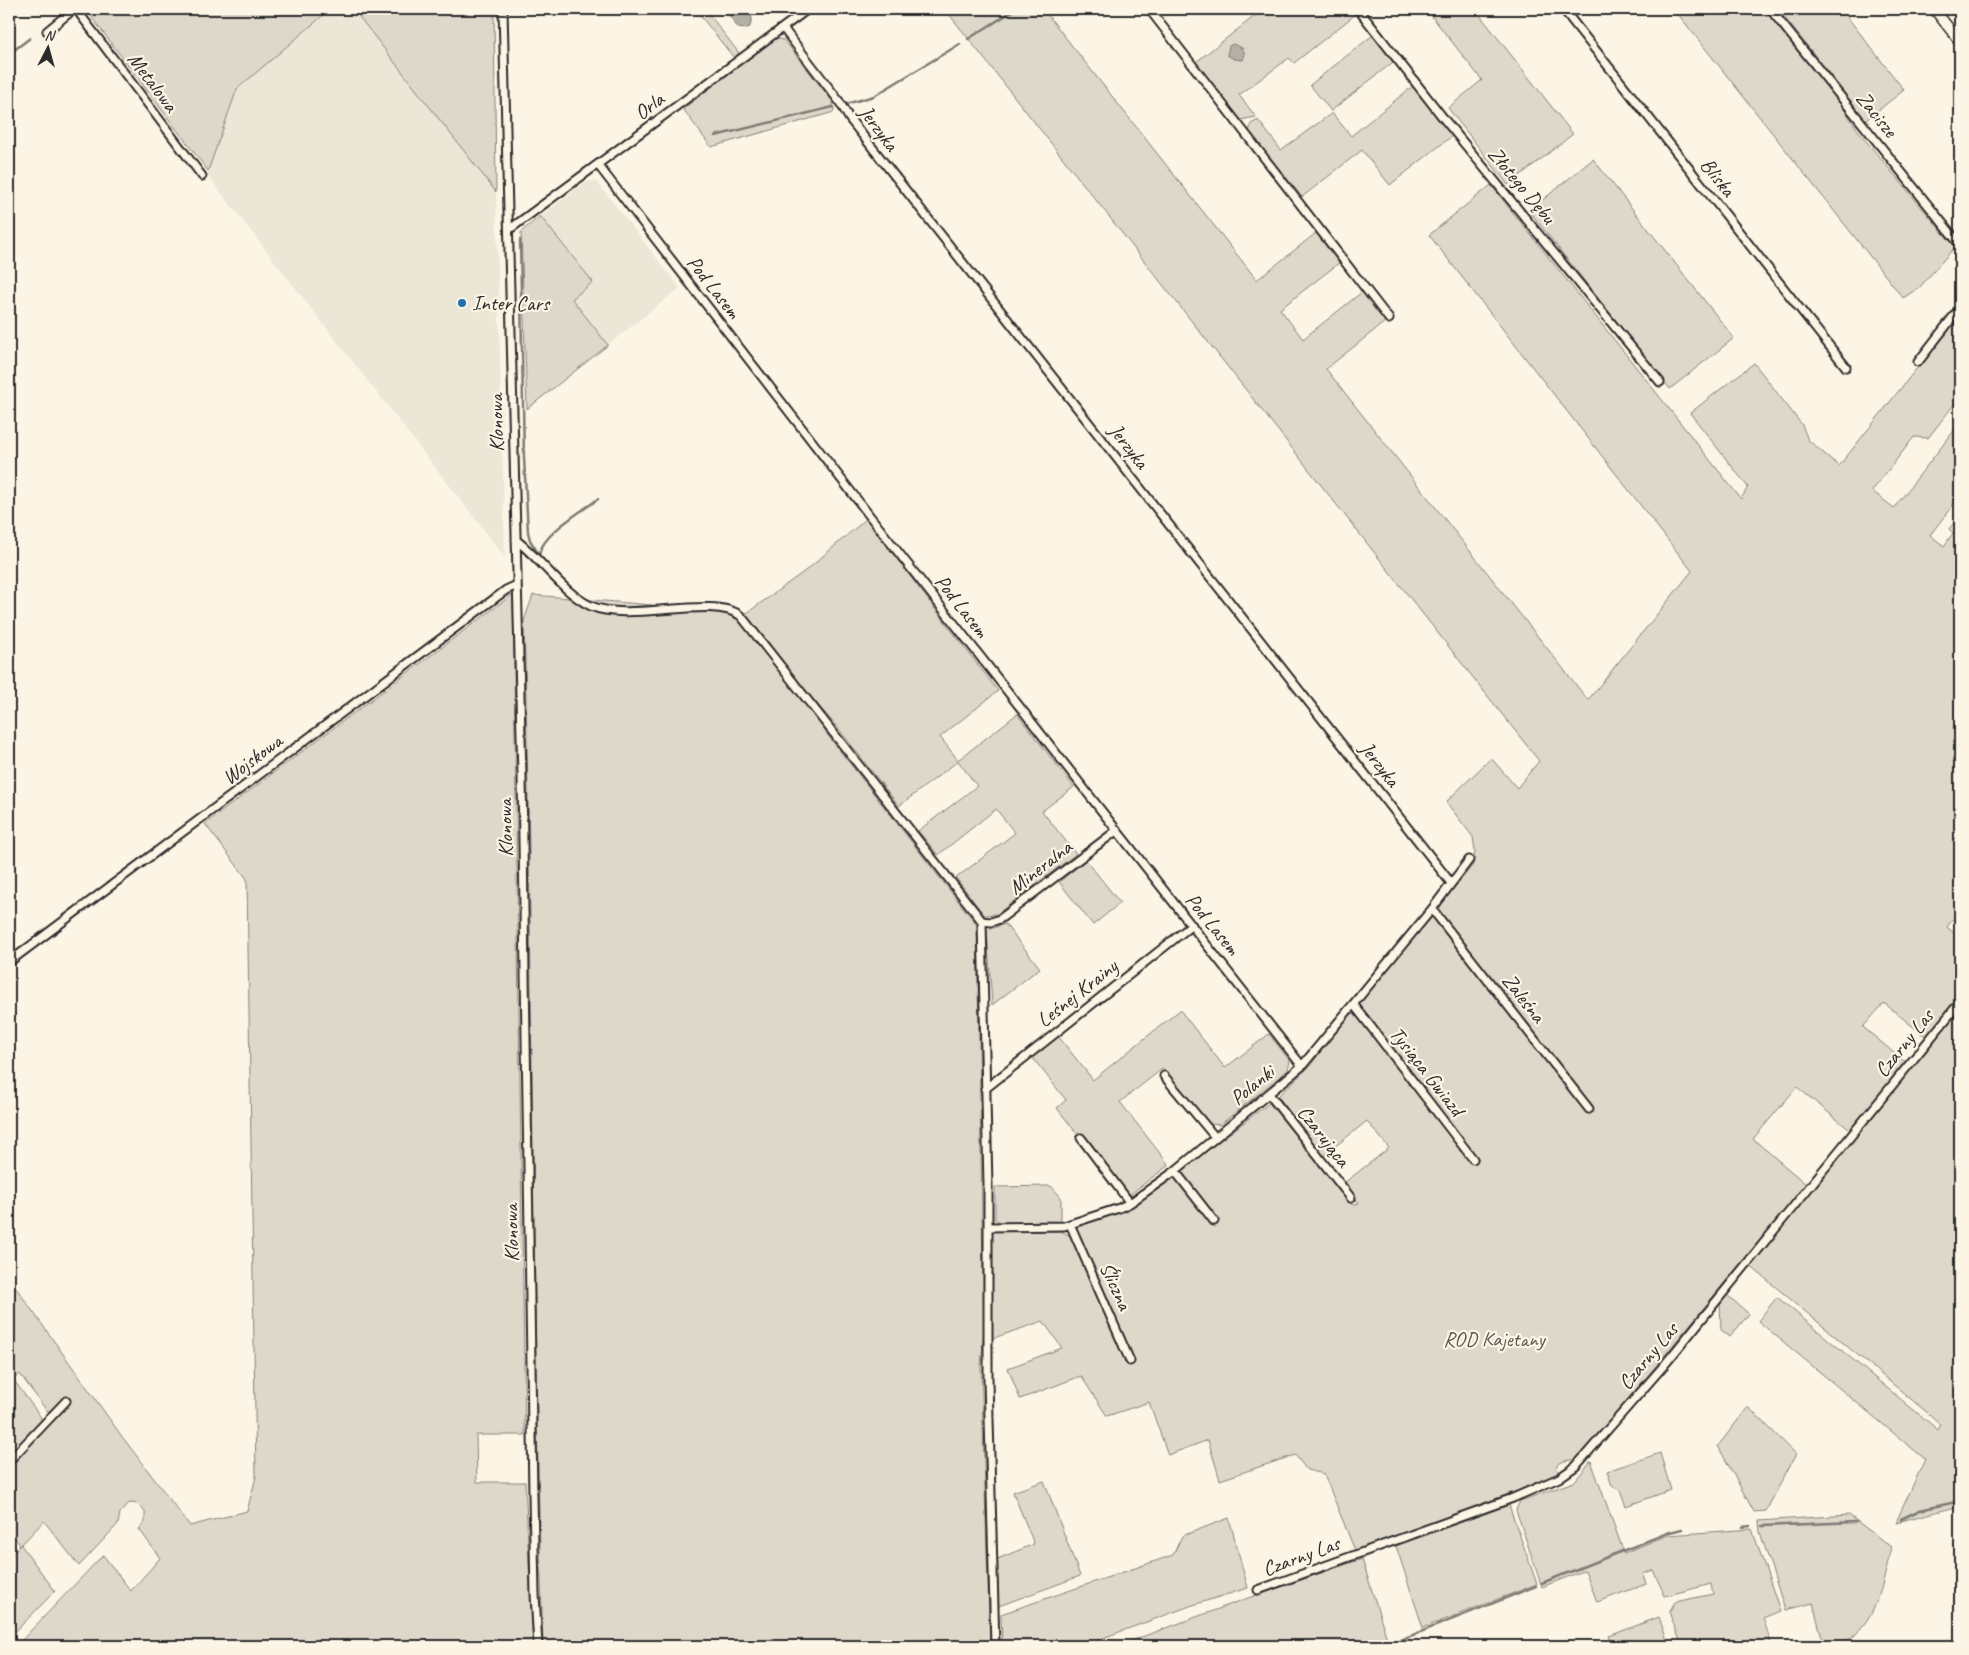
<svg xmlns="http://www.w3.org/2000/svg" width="1969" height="1655" font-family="Caveat,sans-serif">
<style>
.built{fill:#ece6d7}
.green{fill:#ded8ca;stroke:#84827a}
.water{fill:#b4b0a5;stroke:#7d7b74}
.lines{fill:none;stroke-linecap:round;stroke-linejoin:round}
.stream{stroke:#7d7b74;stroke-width:2.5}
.minor-casing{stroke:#2b2b2b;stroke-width:11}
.tertiary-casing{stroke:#2b2b2b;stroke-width:12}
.minor{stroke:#fcf5e5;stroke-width:7}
.tertiary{stroke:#fcf5e5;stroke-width:9}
.poi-dot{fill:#1f6fb2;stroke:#fcf5e5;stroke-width:2}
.labels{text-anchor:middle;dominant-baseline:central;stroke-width:4.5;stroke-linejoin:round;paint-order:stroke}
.street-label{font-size:21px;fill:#2b2b2b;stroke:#fcf5e5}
.poi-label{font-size:21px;fill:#2b2b2b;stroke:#fcf5e5;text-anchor:start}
.park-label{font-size:21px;fill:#585653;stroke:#fcf5e5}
</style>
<rect width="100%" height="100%" fill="#fcf5e5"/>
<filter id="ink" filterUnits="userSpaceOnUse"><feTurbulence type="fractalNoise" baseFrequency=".02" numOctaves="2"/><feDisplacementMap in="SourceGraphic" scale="10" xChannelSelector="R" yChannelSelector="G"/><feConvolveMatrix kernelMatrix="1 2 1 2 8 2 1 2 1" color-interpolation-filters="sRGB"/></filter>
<g filter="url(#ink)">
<path class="built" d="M322,9H353L496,192L505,557L208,176V171L237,89L326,14Z
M587,181L597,182L680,288L608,345L572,298L592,282L540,216Z"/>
<path class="green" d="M97,9H322L326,13L237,89L208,171L90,15Z
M353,9H494L496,192Z
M695,9H705L739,53L734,58Z
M945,9H1043L1257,280L1316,233L1339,263L1280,309L1303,339L1362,292L1386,321L1326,369L1588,700L1692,571L1429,235L1491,185L1741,499L1748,487L1690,413L1754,363L1802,425L1808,440L1839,466L1960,314V397L1928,438L1914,437L1872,491L1894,508L1960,423V496L1930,535L1944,546L1953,533L1949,529L1960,515V910L1947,927L1960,938V997L1927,1038L1884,1003L1863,1027L1906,1063L1850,1130L1797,1087L1753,1139L1806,1184L1579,1459L1564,1461L1557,1465L1558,1476L1419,1527L1356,1553L1324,1474L1307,1470L1295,1455L1220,1480L1208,1440L1168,1455L1149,1402L1107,1416L1081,1376L1020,1399L1008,1368L1062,1348L1043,1321L991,1339L990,1231H1061L1072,1237L1127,1364L1135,1362L1076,1227L1125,1210L1173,1176L1212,1224L1218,1218L1180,1171L1269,1103L1352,1205L1359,1203L1344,1183L1389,1148L1367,1121L1323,1156L1278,1096L1310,1066L1350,1013L1355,1014L1472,1163L1479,1159L1357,1004L1431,915L1587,1112L1594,1109L1437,908L1473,865L1475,851L1473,837L1446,802L1491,758L1517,788L1539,761Z
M1251,9H1352L1356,14L1294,63L1289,58L1239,95L1256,117L1241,120L1196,62L1256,15Z
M1426,9H1475L1573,134L1508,185L1448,108L1482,80Z
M1674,9H1703L1707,13L1713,9H1764L1839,102L1862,136L1948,239L1960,225V241L1920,287L1903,298Z
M1778,9H1841L1904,90L1866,120Z
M1373,35L1393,62L1331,111L1310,85Z
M776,38L784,40L833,102L834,112L711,147L683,109Z
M1413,86L1452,136L1390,185L1362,150L1302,197L1249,132L1251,124L1258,120L1281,150L1332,113L1351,136Z
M1593,159L1734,338L1670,389L1529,211Z
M540,216L593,282L572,299L608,345L527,409L521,232Z
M866,519L998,691L940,737L958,760L1017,714L1074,787L1042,811L1076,854L997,914L984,915L956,878L1015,833L996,809L938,855L918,831L977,786L958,761L899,806L838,728L775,656L829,737L977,925L984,1328L981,1367L990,1646H543C531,1304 534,962 524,621L533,595L747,613L809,568Z
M513,594L525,1435H476L477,1482H525L533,1646H16L103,1555L131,1591L160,1558L139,1529L145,1522V1512L138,1504L129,1503L120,1513L118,1524L79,1566L44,1521L21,1545L55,1591L9,1638V1558L20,1545L9,1530V1465L68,1402L64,1398L53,1410L47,1411L20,1374L13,1379L40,1416L42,1421L9,1457V1278L123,1438L190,1526L247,1511L256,1477L247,879L205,824Z
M1086,860L1120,903L1093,925L1059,882Z
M1005,924L1040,968L992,1005L987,930Z
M1180,1010L1225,1068L1269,1034L1290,1061L1288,1070L1220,1125L1210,1124L1162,1069L1120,1102L1169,1165L1129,1195L1082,1136L1078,1135L1057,1108L1066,1100L1032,1057L1058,1036L1093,1080Z
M1960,1010V1506L1896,1522L1925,1459L1758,1321L1777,1297L1938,1430L1941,1424L1749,1265Z
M1051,1186L1061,1197V1222L1002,1224L995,1219V1187Z
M1726,1294L1749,1314L1730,1337L1721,1330L1720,1301Z
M1748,1407L1796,1454L1766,1511L1754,1512L1718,1446Z
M1660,1453L1671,1490L1626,1506L1620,1490L1612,1486L1607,1471Z
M1591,1461L1624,1553L1668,1535L1752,1529L1780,1611L1763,1618L1772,1646H1682L1669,1612L1675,1602L1713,1594L1711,1584L1665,1596L1653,1570L1643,1574L1646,1584L1597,1602L1585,1570L1542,1587L1516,1510L1520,1501L1574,1482Z
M1044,1481L1080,1576L996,1607L995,1560L1034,1544L1013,1492Z
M1509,1505L1537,1584L1423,1628L1396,1546Z
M1849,1515L1891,1547C1883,1584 1873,1646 1824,1646L1813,1603L1785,1610L1760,1532L1759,1521Z
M1229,1518L1248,1588L1193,1605L1081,1646H1002L1001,1614L1173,1555L1182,1536Z
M1362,1559L1388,1642L1376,1646H1117L1251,1597Z
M1659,1617L1669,1646H1613L1609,1636Z"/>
<path class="water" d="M727,9H749L752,18L750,27L744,29L738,28L728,14Z
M1233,44L1242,48L1245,54L1243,60L1234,59L1227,55L1229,46Z"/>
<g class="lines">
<path class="stream" d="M968,39L1016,9
M9,54L30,38
M846,104L874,96L960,44
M715,136L833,107
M520,240L524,458L528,532L530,540L539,555C542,534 581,512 598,499
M1901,1519L1920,1510L1960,1501
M1762,1526L1856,1522
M1743,1527L1750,1526
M1542,1583L1670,1532L1682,1529
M1385,1646L1536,1586"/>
<g class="minor-casing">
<path id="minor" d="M76,9L202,176
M503,9L522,777L533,1495L535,1594L538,1646
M1149,9L1389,319
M1358,9L1444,119L1660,382
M1563,9L1846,367
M1770,9L1957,241
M783,28L839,101L849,118L1451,883
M47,31L74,9
M598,165L869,515L1302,1066
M510,229L808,9
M1918,362L1960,308
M516,540C541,559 563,593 591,606C629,623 714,594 741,616L982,921L988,1186V1380L995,1646
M1432,909L1589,1109
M982,921L991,922L1000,919L1116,831
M9,962L506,590L517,585
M1354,1005L1473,1159
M1164,1076L1215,1137
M985,1089L1192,925
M1269,1094L1351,1198
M1081,1138L1130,1203
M1175,1171L1214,1221
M1070,1224L1130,1361
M988,1227L1064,1226L1119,1208L1130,1203L1175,1171L1302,1066L1432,909L1469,860
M9,1461L66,1401
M1258,1590L1513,1498L1559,1478L1576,1466L1666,1363L1960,1002"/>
</g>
<g class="tertiary-casing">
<path id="tertiary" d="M1934,9L1960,42"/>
</g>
<use href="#minor" class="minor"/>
<use href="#tertiary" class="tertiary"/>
</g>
</g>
<circle class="poi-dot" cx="462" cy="303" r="5"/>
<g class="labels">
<g class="street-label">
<text transform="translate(153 82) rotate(53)">Metalowa</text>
<text transform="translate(649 106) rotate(-37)">Orla</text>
<text transform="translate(1877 114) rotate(51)">Zacisze</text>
<text transform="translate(879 128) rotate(53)">Jerzyka</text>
<text transform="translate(1718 177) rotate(52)">Bliska</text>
<text transform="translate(1522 185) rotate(50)">Złotego Dębu</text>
<text transform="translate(714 287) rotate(52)">Pod Lasem</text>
<text transform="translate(496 423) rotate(-91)">Klonowa</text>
<text transform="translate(1129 446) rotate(52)">Jerzyka</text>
<text transform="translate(962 606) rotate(52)">Pod Lasem</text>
<text transform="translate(252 759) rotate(-37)">Wojskowa</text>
<text transform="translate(1380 764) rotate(52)">Jerzyka</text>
<text transform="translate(505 828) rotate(-91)">Klonowa</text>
<text transform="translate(1040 867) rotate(-38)">Mineralna</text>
<text transform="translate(1213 924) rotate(51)">Pod Lasem</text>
<text transform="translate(1077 993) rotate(-38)">Leśnej Krainy</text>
<text transform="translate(1524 998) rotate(52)">Zaleśna</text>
<text transform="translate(1904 1043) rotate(-51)">Czarny Las</text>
<text transform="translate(1427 1071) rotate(52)">Tysiąca Gwiazd</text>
<text transform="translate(1252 1085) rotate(-39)">Polanki</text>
<text transform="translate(1324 1136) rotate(52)">Czarująca</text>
<text transform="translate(511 1233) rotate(-91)">Klonowa</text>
<text transform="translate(1116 1286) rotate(66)">Śliczna</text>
<text transform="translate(1648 1356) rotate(-50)">Czarny Las</text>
<text transform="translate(1301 1556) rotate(-20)">Czarny Las</text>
</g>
<g class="poi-label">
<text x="472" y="303">Inter Cars</text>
</g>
<g class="park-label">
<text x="1494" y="1339">ROD Kajetany</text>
</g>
</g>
<rect width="1969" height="1655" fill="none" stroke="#fcf5e5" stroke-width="30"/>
<rect x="15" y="15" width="1939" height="1625" fill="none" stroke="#2b2b2b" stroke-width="2" filter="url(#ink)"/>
<g transform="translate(48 48) rotate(6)" stroke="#fcf5e5" stroke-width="4" paint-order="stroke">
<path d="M0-4L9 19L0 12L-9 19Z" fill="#2b2b2b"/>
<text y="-8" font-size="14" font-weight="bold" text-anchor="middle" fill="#2b2b2b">N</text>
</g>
</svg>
